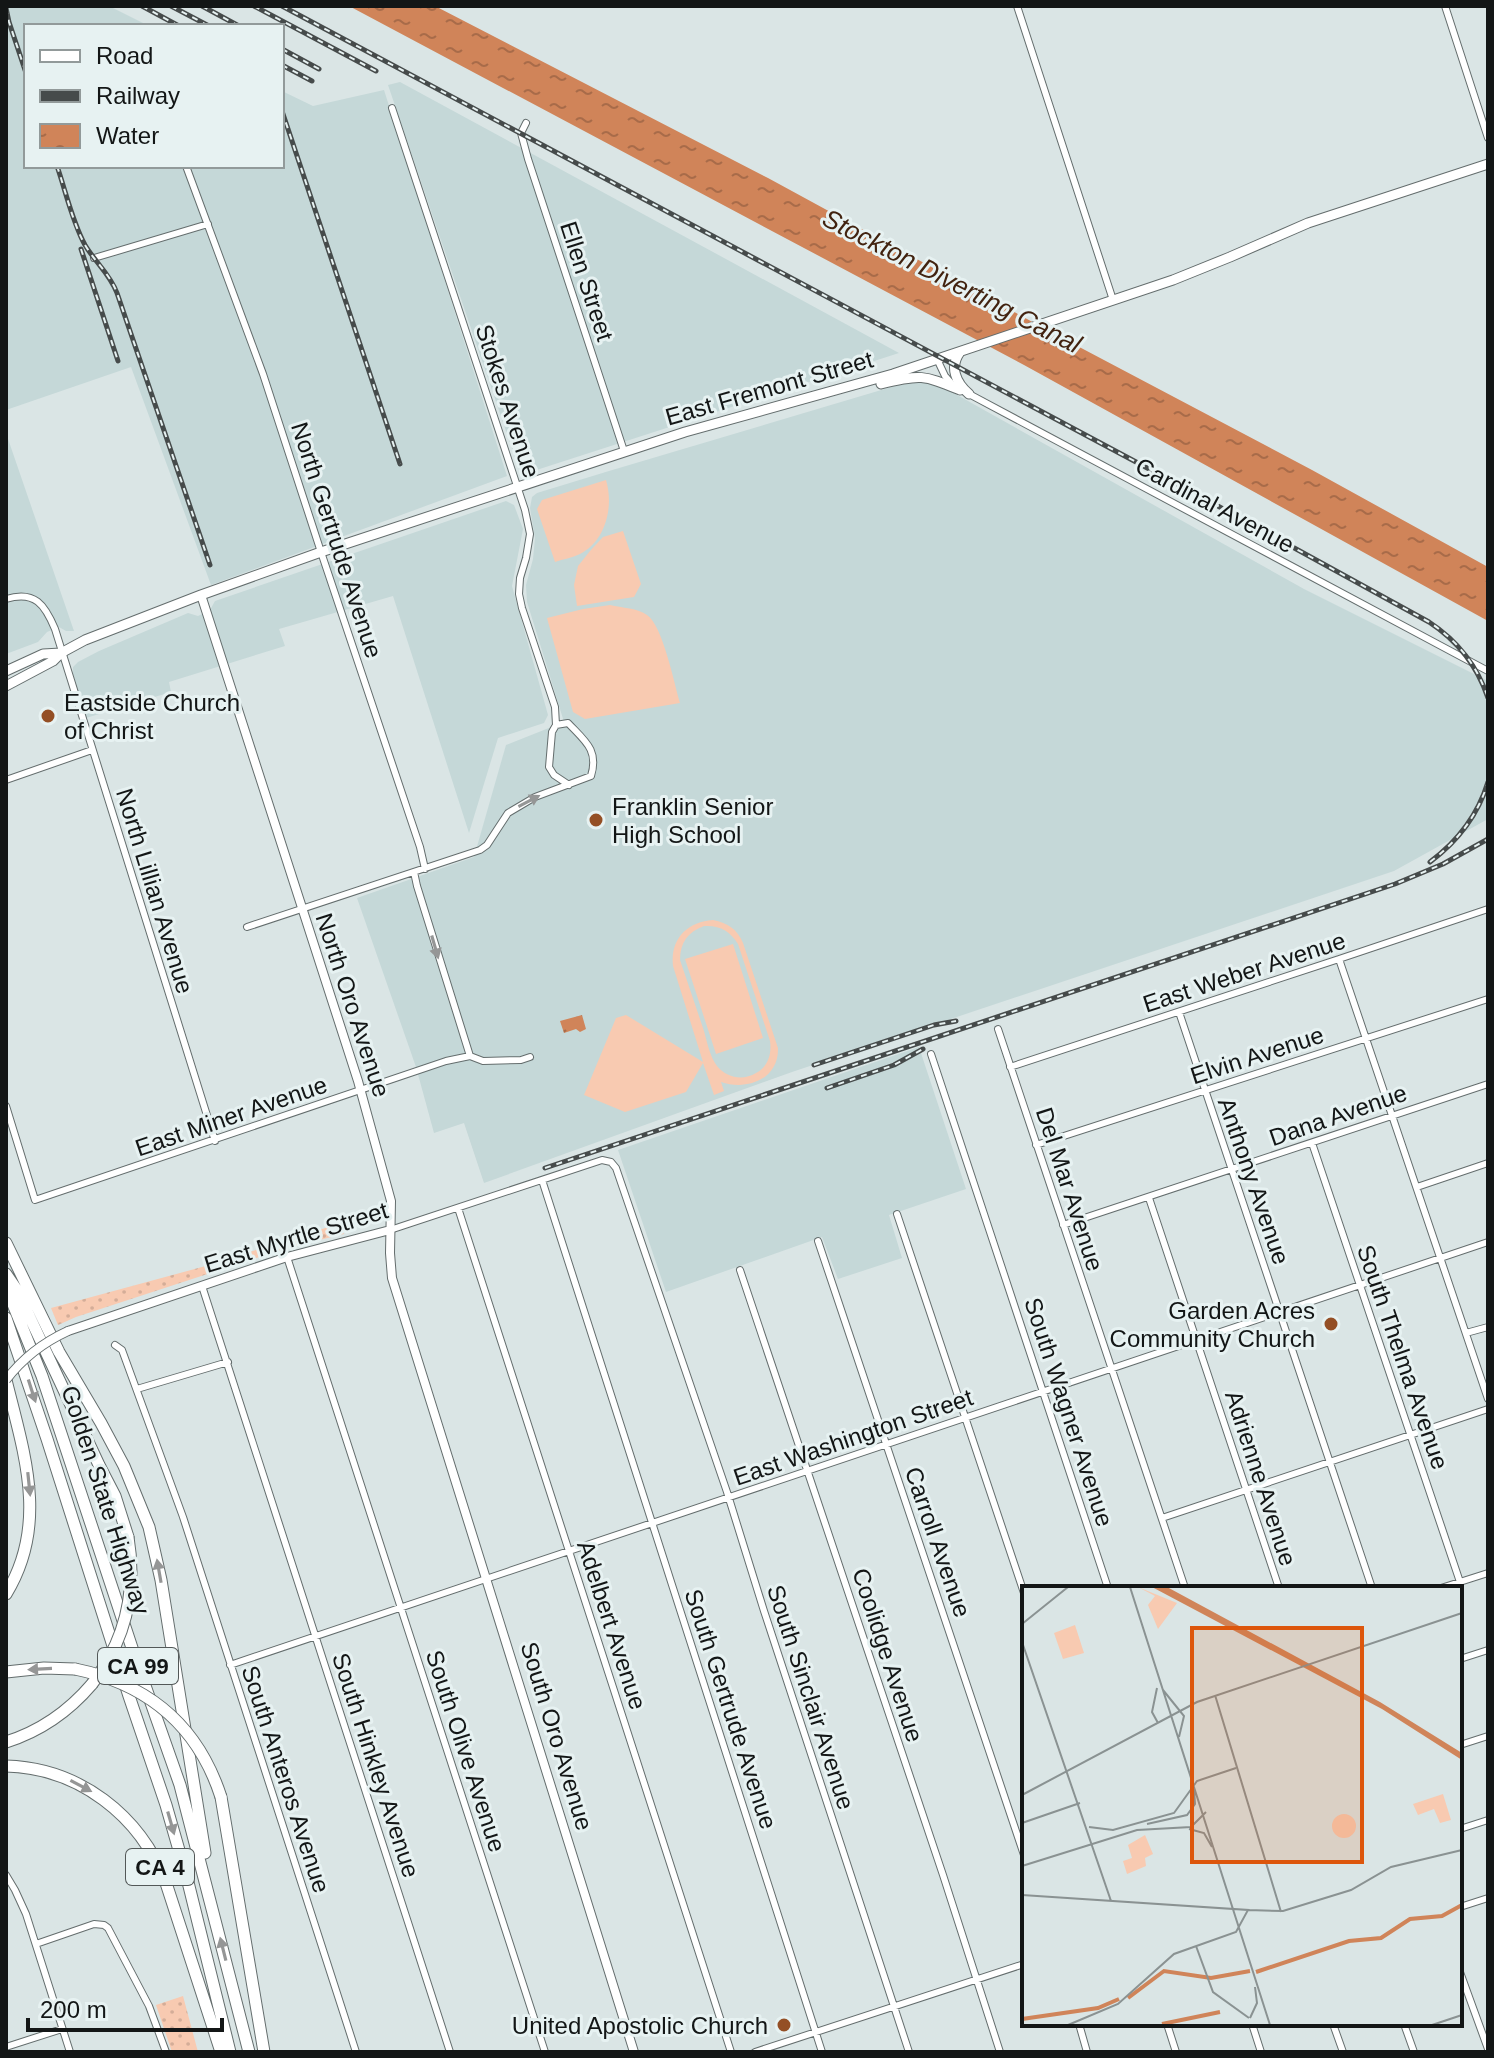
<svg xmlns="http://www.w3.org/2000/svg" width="1494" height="2058" font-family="Helvetica,sans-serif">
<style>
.built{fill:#c5d8d8}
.grass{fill:url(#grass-dots)}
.pitch{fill:#f8cab1;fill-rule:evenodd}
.water{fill:url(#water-ripples)}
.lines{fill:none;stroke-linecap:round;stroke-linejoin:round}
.minor-casing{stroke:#646d6d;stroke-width:8}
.tertiary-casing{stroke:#646d6d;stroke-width:10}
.secondary-casing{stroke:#646d6d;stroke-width:11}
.motorway-casing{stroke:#646d6d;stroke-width:13}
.minor{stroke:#fff;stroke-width:6}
.tertiary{stroke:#fff;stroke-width:8}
.secondary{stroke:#fff;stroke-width:9}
.motorway{stroke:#fff;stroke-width:11}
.rail-casing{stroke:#464b4b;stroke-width:5}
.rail{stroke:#e7f2f2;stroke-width:2;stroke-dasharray:6;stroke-linecap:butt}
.tertiary-bridge-casing{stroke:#646d6d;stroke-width:10;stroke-linecap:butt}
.motorway-bridge-casing{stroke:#646d6d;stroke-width:13;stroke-linecap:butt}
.tertiary-bridge{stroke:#fff;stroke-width:8}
.motorway-bridge{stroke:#fff;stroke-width:11}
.oneway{fill:#959696}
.poi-dot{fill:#944f25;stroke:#e7f2f2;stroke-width:3}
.labels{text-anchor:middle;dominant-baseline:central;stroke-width:6;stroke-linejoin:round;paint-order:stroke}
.shield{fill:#e7f2f2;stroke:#535858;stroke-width:2}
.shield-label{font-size:22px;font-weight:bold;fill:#131616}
.street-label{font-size:24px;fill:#131616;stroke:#e7f2f2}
.poi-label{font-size:24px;fill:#131616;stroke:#e7f2f2;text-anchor:start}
.water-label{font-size:26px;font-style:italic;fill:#422310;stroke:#e7f2f2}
.inset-river{fill:none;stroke:#d08459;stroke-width:4}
.inset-road{fill:none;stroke:#8a9292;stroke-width:2}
.view{fill:#dd560c;fill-opacity:0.15;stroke:#dd560c;stroke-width:4}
.inset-edge{fill:none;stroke:#131616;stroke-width:4}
</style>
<defs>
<pattern id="grass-dots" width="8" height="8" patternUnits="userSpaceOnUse" patternTransform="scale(2)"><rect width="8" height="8" fill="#f8cab1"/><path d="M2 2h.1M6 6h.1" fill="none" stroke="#d4ad98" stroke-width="1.8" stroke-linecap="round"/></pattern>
<pattern id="water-ripples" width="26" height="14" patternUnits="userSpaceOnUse" patternTransform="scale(2)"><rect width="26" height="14" fill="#d08459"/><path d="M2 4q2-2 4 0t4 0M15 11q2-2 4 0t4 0" fill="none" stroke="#a86b49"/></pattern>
</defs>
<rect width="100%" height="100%" fill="#dae5e5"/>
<path class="built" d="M6,6H109L149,26H26V166H282V91L313,106L384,90L507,476L211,585L131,367L6,410Z
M400,82L899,353L521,475L388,85Z
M925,377L1304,589L1488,681V819L1394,871L792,1072L484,1183L464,1123L434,1133L416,1067L357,898L474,857L506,745L564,722L527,602L526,585L533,559L535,538L530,508L532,497L537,493L609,471Z
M6,433L74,631H66L59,627L47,632L38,642L6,654Z
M506,501L514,505L523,529L512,586L548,715L544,723L498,738L469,833L393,596L279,629L285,646L169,682L171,692L86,718L73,674V667L78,662L99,651L188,613L198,616L210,610L215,601Z
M919,1047L966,1189L889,1215L902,1258L838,1279L822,1237L666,1292L618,1150Z"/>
<path class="grass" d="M338,1224L344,1234L290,1247L76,1317L58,1325L51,1308L202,1267Z
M183,1996L198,2052H172L156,2005Z"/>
<path class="pitch" d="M606,480C614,506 606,541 580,554C572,558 563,559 555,562L537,509L542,500Z
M623,531L641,584L634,597L577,606L574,585L578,566L590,551L603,537Z
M610,605C622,608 638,608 647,615C663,626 674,683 680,703L585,719L573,712L547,618L583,609Z
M713,920C728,923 737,929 743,943L778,1048C779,1079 747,1091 721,1082L724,1091L714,1095L703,1063L686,1092L625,1112L584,1095L616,1018L626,1015L703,1062L673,966C670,939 687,922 713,920ZM704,926C720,925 730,931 738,944L770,1041C772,1054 768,1067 756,1073C743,1081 727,1078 717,1066C710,1057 707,1042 704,1031C696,1007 688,984 680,960C680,942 688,932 704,926Z
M733,944L763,1038L716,1054L685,959Z"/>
<path class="water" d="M349,6H435L768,178L1049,331L1312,470L1488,567V621L1024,365Z
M582,1015L586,1029L580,1032L576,1029L564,1033L560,1021Z"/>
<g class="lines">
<g class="minor-casing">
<path id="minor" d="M1017,6L1113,300
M1445,6L1488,138
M392,108L525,510L530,534L526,558L520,578L519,594L522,608L555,707L556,725L552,732L549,767L554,775L569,785
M526,123L521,133L528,159L624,451
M186,166L263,374L321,552L420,847L425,869
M94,258L208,224
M937,359L945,376L952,384
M969,394L1488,671
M6,599C35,590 45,605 55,629L215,1141
M6,780L92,750
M414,872L417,886L470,1056
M247,927L480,850L487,845L508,813L535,797L591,776C599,750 585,741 568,723L556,725
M1339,959L1488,1399
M1179,1012L1372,1588
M998,1029L1185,1588
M931,1054L1108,1588
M1010,1067L1339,959L1488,909
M6,1106L35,1200L446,1061L470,1056L483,1061L521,1060L530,1057
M1312,1143L1460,1582
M1036,1145L1488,999
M542,1180L822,2052
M1417,1187L1488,1163
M1149,1198L1279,1588
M458,1208L731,2052
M897,1214L1024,1593
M1063,1225L1488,1084
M390,1230L602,1160L611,1162L616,1168L727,1492L764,1611L909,2052
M818,1241L1024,1855
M287,1257L545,2052
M740,1270L943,1875L1000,2052
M202,1286L450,2052
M1466,1333L1488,1327
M115,1345L122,1350L183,1517L356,2052
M137,1389L228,1362
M1162,1518L1488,1409
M1441,1588L1488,1573
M1460,1659L1488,1650
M230,1665L1488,1242
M1460,1745L1488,1736
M1460,1829L1488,1820
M6,1875L15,1890L26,1914L70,2052
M1460,1907L1488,1898
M36,1944L94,1924L104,1925L108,1928L149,2006L166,2052
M1460,1972L1488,2049
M1079,2024L1087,2052
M1167,2024L1176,2052
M1252,2024L1261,2052
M1333,2024L1343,2052
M1404,2024L1414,2052
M6,2047L62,2029
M755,2052L1024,1964"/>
</g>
<g class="tertiary-casing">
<path id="tertiary" d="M201,595L358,1081L391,1201L390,1253L392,1278L634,2052
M68,1331L287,1257L390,1230"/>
</g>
<g class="secondary-casing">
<path id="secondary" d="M960,352C949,367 956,383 969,394
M881,384C921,374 923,375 960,390
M6,671L43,654L61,653
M6,686L53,661L61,653L85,640L201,595L321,552L685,432L893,374L1173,280L1230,257L1308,223L1488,164"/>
</g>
<g class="motorway-casing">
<path id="motorway" d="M6,1243L59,1352L101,1423L124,1466L149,1527L161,1580L205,1853
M6,1274L17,1290L99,1465L115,1496L128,1537
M6,1287L42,1376L136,1660L180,1785L249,2052
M6,1318L47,1439L129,1696L166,1805L187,1878L230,2052
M6,1380C24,1453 49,1524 6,1594
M6,1672L44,1668L75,1669
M6,1742C41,1731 69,1711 92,1684
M6,1766C79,1768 140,1815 166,1883L221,2052
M221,1797L264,2052"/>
</g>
<use href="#minor" class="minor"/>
<use href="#tertiary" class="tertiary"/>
<use href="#secondary" class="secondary"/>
<use href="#motorway" class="motorway"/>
<g class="rail-casing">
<path id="rail" d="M142,6L179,26
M171,6L209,26
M202,6L239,26
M254,6L376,71
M282,6L1196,494L1429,622C1458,641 1477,665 1488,698
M6,8L9,22L26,73
M282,49L319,69
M282,65L312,81
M282,111L400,464
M57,166C66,192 72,221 85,245C95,262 110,274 117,293L210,565
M81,249L118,361
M1430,862C1458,841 1478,815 1488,782
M814,1065L934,1025L956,1021
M827,1088L894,1065L923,1049
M545,1168L1395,884L1443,864L1488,839"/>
</g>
<use href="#rail" class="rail"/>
<g class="tertiary-bridge-casing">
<path id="tertiary-bridge" d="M6,1380C22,1359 44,1342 68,1331"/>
</g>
<g class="motorway-bridge-casing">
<path id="motorway-bridge" d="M75,1669C148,1684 198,1726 221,1797
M92,1684C126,1640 137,1591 128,1537"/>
</g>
<use href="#tertiary-bridge" class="tertiary-bridge"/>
<use href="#motorway-bridge" class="motorway-bridge"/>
</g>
<defs><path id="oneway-solid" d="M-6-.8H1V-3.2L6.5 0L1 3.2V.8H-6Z" transform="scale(2)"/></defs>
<g class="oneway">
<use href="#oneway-solid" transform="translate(529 801) rotate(-28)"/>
<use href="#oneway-solid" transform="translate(435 947) rotate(74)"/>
<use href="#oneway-solid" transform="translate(32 1391) rotate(72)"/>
<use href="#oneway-solid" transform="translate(29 1484) rotate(84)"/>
<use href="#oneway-solid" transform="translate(159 1571) rotate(-100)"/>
<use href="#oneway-solid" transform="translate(40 1669) rotate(177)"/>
<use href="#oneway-solid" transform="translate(81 1786) rotate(28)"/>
<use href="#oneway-solid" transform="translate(171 1823) rotate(74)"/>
<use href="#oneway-solid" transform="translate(223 1949) rotate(-104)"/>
</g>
<g class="poi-dot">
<circle cx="48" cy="716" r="8"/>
<circle cx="596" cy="820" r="8"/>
<circle cx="1331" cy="1324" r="8"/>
<circle cx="784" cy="2025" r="8"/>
</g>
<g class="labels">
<g class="shield">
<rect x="98" y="1648" width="80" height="36" rx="6"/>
<rect x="126" y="1849" width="68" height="36" rx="6"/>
</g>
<g class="shield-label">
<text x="138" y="1666">CA 99</text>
<text x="160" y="1867">CA 4</text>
</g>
<g class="street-label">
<text transform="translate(587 281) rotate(72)">Ellen Street</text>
<text transform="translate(769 388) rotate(-16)">East Fremont Street</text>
<text transform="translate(508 401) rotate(72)">Stokes Avenue</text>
<text transform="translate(1215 505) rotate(28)">Cardinal Avenue</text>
<text transform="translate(337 540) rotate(72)">North Gertrude Avenue</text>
<text transform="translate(155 891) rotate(73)">North Lillian Avenue</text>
<text transform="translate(1244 972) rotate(-18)">East Weber Avenue</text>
<text transform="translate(353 1005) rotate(72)">North Oro Avenue</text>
<text transform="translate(1257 1055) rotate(-18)">Elvin Avenue</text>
<text transform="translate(1338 1115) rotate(-19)">Dana Avenue</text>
<text transform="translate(231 1116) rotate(-19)">East Miner Avenue</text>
<text transform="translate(1254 1181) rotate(71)">Anthony Avenue</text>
<text transform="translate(1070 1189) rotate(72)">Del Mar Avenue</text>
<text transform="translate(296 1237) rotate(-17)">East Myrtle Street</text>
<text transform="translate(1403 1357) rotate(71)">South Thelma Avenue</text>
<text transform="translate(1069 1412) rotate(72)">South Wagner Avenue</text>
<text transform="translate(853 1437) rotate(-19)">East Washington Street</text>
<text transform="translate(1261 1478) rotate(72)">Adrienne Avenue</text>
<text transform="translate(106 1500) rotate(72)">Golden State Highway</text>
<text transform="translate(938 1542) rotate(71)">Carroll Avenue</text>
<text transform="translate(612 1625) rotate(72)">Adelbert Avenue</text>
<text transform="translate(888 1655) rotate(72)">Coolidge Avenue</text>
<text transform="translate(811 1697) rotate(72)">South Sinclair Avenue</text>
<text transform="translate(731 1709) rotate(72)">South Gertrude Avenue</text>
<text transform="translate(557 1736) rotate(73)">South Oro Avenue</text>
<text transform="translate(466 1751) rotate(72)">South Olive Avenue</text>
<text transform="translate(376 1765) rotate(72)">South Hinkley Avenue</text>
<text transform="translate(286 1779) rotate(72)">South Anteros Avenue</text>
</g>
<g class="poi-label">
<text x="64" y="702">Eastside Church<tspan x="64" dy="28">of Christ</tspan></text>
<text x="612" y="806">Franklin Senior<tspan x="612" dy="28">High School</tspan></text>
<text x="1315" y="1310" text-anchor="end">Garden Acres<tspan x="1315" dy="28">Community Church</tspan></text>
<text x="768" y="2025" text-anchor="end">United Apostolic Church</text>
</g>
<g class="water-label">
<text transform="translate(952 281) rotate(27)">Stockton Diverting Canal</text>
</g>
</g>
<g transform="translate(1022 1586)">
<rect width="440" height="440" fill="#dae5e5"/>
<path d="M116,1L155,17L136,43L126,19L133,10Z" fill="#f8cab1"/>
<path d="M53,39L62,67L41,73L32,47ZM421,208L429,234L418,237L412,223L396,229L391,218ZM310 240a12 12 0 1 1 24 0a12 12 0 1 1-24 0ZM123,249L131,268L123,272L124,280L105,288L101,275L110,272L106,259Z" fill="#f8cab1"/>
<path d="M130,1H145L358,116L440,167V174L360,123Z" fill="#d08459"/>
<path class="inset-river" d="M234,386L327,355L359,352L388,333L420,330L440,319M106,412L142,385L189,392L228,385M0,433L76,422L97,413M140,438L198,426"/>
<path class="inset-road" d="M108,1L248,439M0,38L46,1M0,56L89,315M135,102L130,126L136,137M141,104L162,130L157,151M193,109L259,326M0,209L175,116L440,27M0,237L58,217M125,238L165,229L173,218L172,204M67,241L91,244L152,227L175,195L214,182M167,243L182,247L190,261M0,280L115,244L169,241L184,226M0,309L226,324L214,346L152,368L96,418L46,439M226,324L261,325L329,304L369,281L440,264M174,360L191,406L227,432M228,432L235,417L233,401M410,439L440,429"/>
<path class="view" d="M170,42H340V276H170Z"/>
<rect width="440" height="440" class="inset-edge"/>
</g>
<rect width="1494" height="2058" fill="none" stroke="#131616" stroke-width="16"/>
<rect x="24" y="24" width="260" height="144" fill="#e7f2f2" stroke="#929a9a" stroke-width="2"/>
<rect x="40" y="50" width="40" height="12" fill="#ffffff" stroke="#929a9a" stroke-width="2"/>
<text x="96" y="64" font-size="24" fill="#131616">Road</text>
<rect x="40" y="90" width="40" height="12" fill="#464b4b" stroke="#929a9a" stroke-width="2"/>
<text x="96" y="104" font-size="24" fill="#131616">Railway</text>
<rect x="40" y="124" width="40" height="24" fill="url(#water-ripples)" stroke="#929a9a" stroke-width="2"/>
<text x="96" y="144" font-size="24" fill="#131616">Water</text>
<path d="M28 2018v12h194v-12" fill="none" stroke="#131616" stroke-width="4"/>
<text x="40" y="2018" font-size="24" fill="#131616" stroke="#e7f2f2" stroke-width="6" paint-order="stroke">200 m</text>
</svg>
